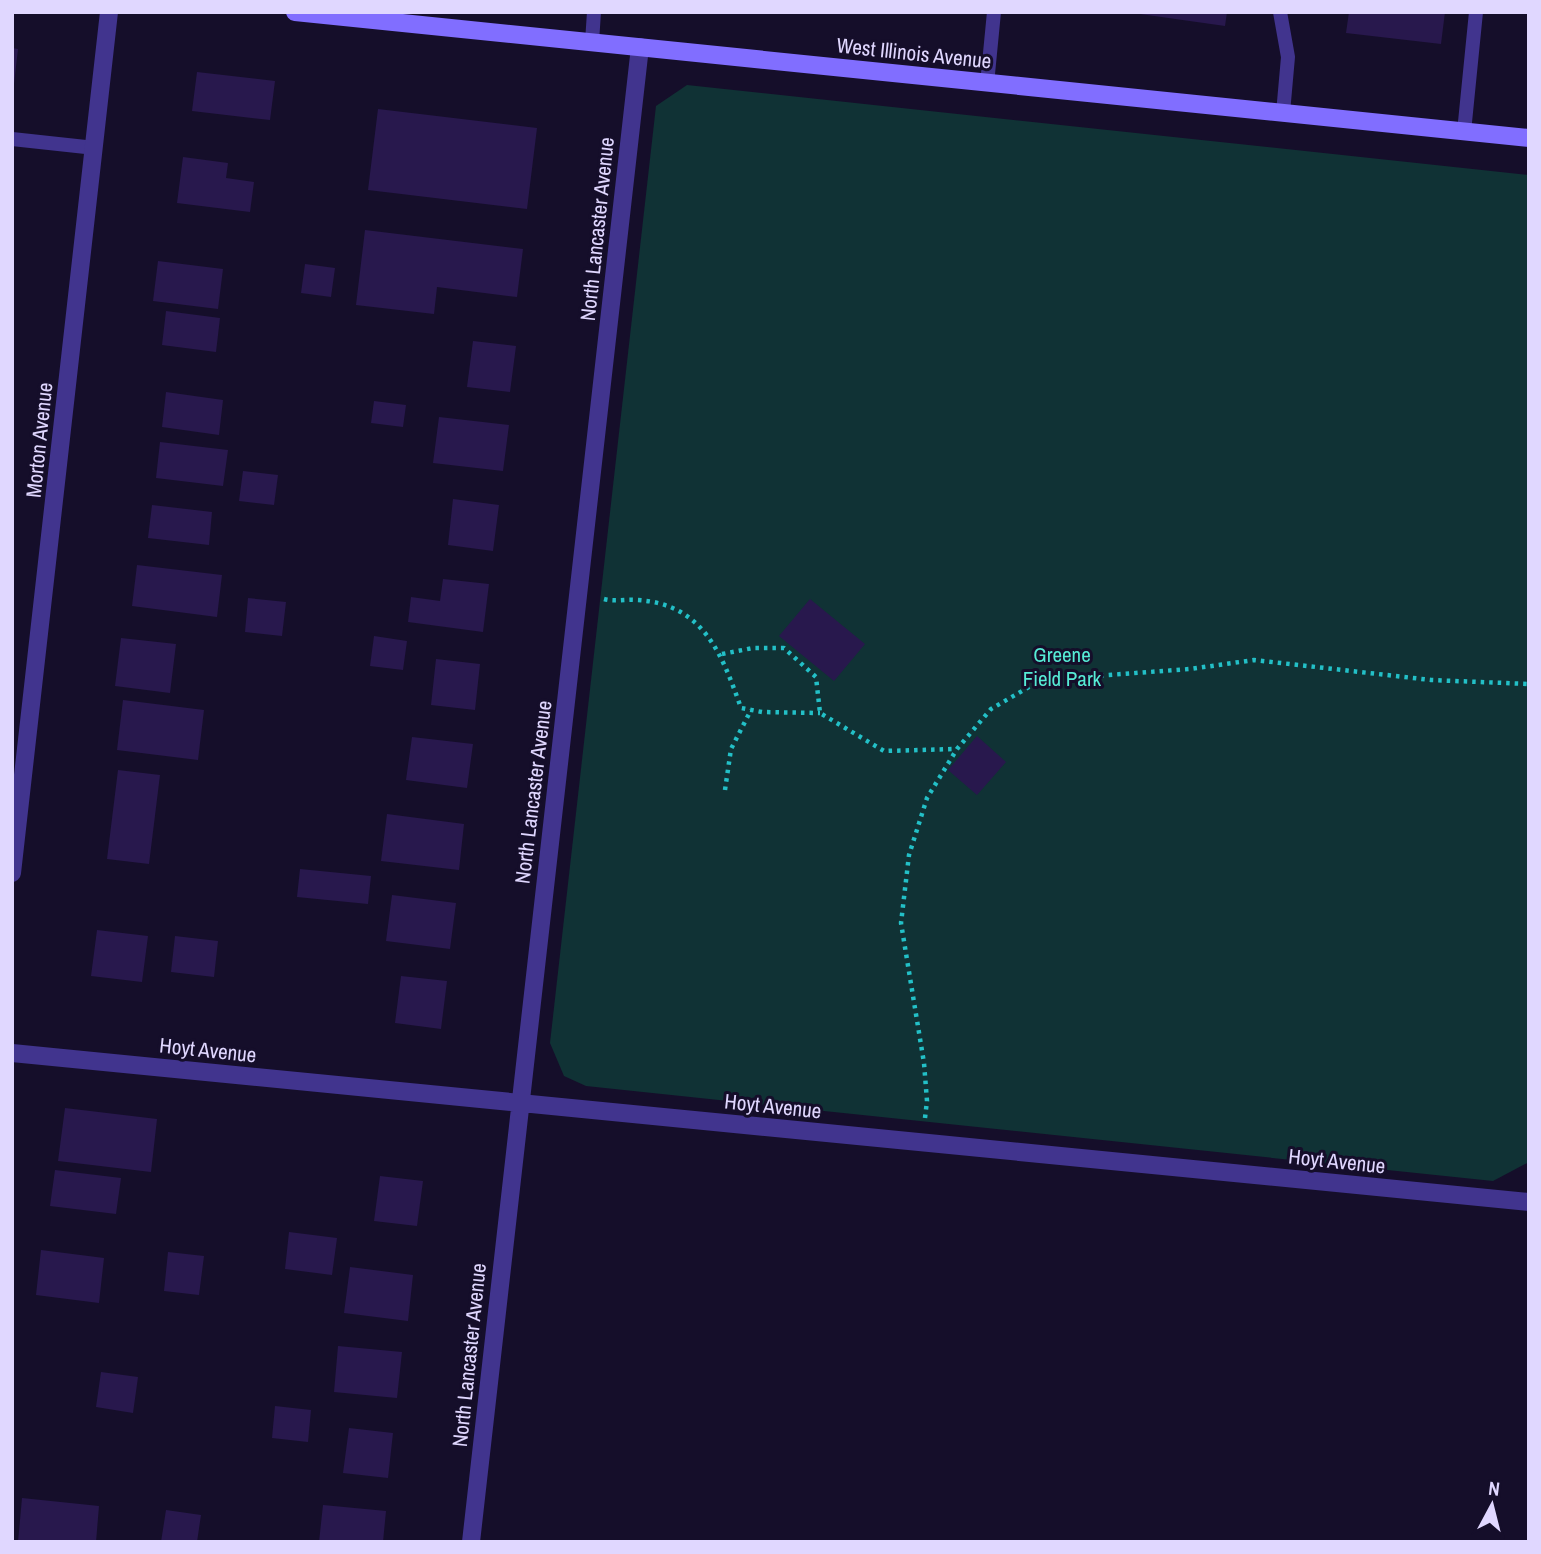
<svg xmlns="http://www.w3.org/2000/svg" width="1541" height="1554" font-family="'Archivo Narrow',sans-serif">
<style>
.green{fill:#103235}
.building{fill:#28184d}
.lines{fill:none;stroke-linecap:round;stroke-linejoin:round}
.path{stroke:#23c0c7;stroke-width:4.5;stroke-dasharray:3.5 5;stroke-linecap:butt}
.service{stroke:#41348e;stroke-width:14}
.minor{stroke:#41348e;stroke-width:18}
.secondary{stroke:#816eff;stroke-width:18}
.labels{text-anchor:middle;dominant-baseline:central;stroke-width:6;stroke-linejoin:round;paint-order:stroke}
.street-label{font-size:21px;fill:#e0d7ff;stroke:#150e2a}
.park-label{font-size:21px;fill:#56ecd6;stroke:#150e2a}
</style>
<rect width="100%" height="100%" fill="#150e2a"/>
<path class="green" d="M687,85L1529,175V1162L1493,1181L586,1086L564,1076L550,1043L656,106Z"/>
<path class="building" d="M1126,12H1227L1225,26Z
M1349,12H1445L1441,44L1346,33Z
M12,48L18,49L14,84H12Z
M197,72L275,81L270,120L192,111Z
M378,109L537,128L527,209L368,190Z
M183,157L228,163L226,178L254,182L250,212L177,203Z
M365,230L523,249L517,297L437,287L434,314L356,305Z
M158,261L223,269L218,309L153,301Z
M305,264L335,268L331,297L301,293Z
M166,311L220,318L216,352L162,345Z
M473,341L516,346L510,392L467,387Z
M166,392L223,400L219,435L162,427Z
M374,401L406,405L403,427L371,423Z
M439,417L509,425L503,471L433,463Z
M160,442L228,450L223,486L156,478Z
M243,471L278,475L274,505L239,501Z
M453,499L499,505L493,551L448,545Z
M152,505L212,512L209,545L148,538Z
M137,565L222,575L217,617L132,606Z
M443,579L489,584L483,632L408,622L411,597L440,601Z
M248,598L286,602L282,636L245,632Z
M810,599L865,644L834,681L779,636Z
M374,636L407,641L403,670L370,666Z
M121,638L176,644L170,693L115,686Z
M436,659L480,664L475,710L431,705Z
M123,700L204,710L198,760L117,750Z
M977,736L1006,762L977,795L948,770Z
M412,737L473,744L467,788L406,780Z
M118,770L160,775L149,864L107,859Z
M387,814L464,824L459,870L381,861Z
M300,869L371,876L368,904L297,897Z
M392,895L456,903L450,949L386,941Z
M97,930L148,936L142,982L91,976Z
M175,936L218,941L214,977L171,972Z
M401,976L447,981L441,1029L395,1023Z
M65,1108L157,1119L151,1172L58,1161Z
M55,1170L121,1178L116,1214L50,1206Z
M380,1176L423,1181L417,1226L374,1221Z
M289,1232L337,1238L332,1275L285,1269Z
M41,1250L104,1258L99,1303L36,1295Z
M168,1252L204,1256L199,1295L164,1291Z
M350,1267L413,1275L408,1321L344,1313Z
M338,1346L402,1352L397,1398L334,1392Z
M101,1372L138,1377L133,1413L96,1407Z
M275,1406L311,1410L308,1442L272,1438Z
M349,1428L393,1433L388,1478L343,1473Z
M22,1498L99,1506L96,1542H18Z
M323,1505L386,1511L383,1542H319Z
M166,1510L201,1515L197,1542H161Z"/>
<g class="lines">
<path class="path" d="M604,599C615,602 625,599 636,600C703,603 722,654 741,708L762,712L820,713
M722,654L753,648H784L816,677L820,713L884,751L956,749
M725,790L731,749L751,710
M925,1118L927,1101L924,1063L901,923L909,855L927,798L957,749L991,709L1041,680L1190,669L1254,660L1431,680L1529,684"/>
<path class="service" d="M1280,12L1288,57L1283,113
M592,42L594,12
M987,84L994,12
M1464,132L1476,12
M12,139L95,148"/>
<path class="minor" d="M12,873L109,12
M12,1053L1529,1202
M471,1542L640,47"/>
<path class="secondary" d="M295,12L1529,138"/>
</g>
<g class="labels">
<g class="street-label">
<text transform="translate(914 53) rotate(6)">West Illinois Avenue</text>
<text transform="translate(597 229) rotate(-84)">North Lancaster Avenue</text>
<text transform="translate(39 440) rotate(-84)">Morton Avenue</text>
<text transform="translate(533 792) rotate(-83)">North Lancaster Avenue</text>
<text transform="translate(208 1050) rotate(6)">Hoyt Avenue</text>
<text transform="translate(773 1106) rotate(6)">Hoyt Avenue</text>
<text transform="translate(1337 1161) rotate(6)">Hoyt Avenue</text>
<text transform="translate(469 1355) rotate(-84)">North Lancaster Avenue</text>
</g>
<g class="park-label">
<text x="1062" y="654">Greene<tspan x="1062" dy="24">Field Park</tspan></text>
</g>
</g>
<rect width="1541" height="1554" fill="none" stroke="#e0d7ff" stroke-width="28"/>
<g transform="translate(1492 1505) rotate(7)" stroke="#150e2a" stroke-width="5" paint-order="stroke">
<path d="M0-5L12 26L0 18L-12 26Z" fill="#e0d7ff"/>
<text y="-10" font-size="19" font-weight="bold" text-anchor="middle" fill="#e0d7ff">N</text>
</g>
</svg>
